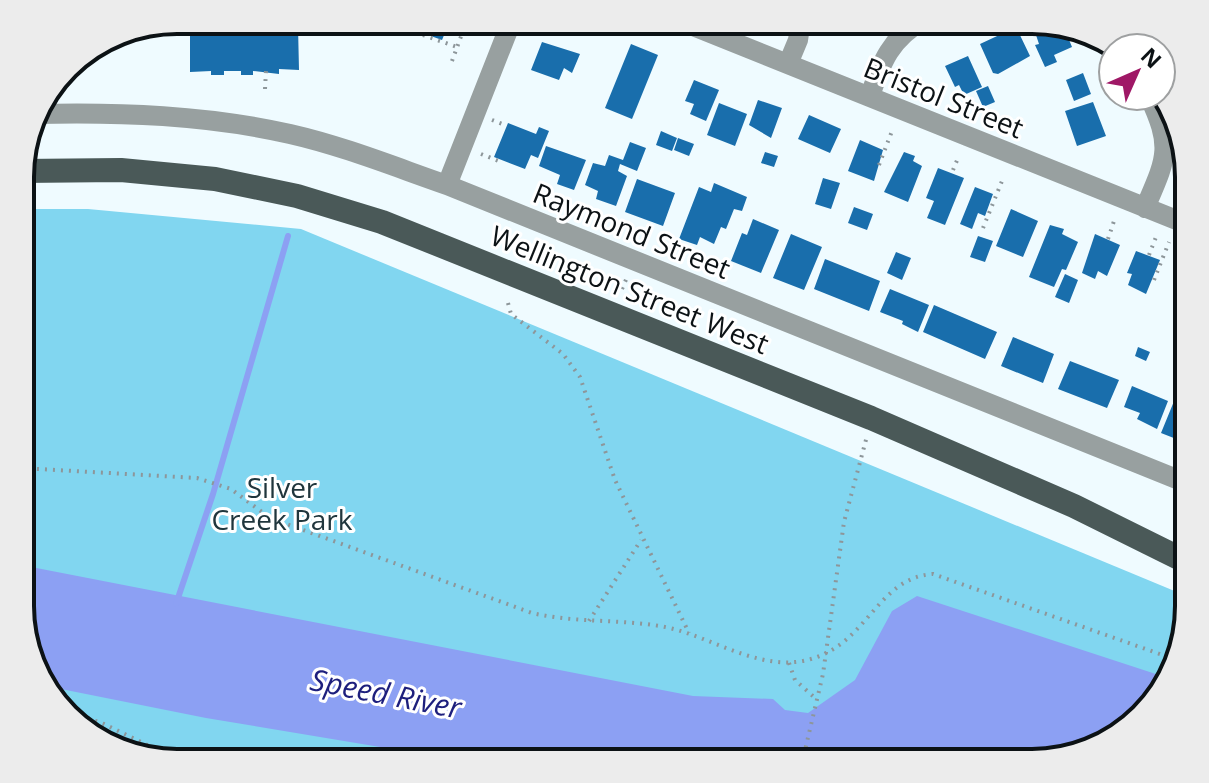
<svg xmlns="http://www.w3.org/2000/svg" width="1209" height="783" font-family="'Open Sans',sans-serif">
<style>
.green{fill:#81d6f0}
.water{fill:#8ca0f3}
.lines{fill:none;stroke-linecap:round;stroke-linejoin:round}
.stream{stroke:#8ca0f3;stroke-width:6}
.building{fill:#196eac}
.path{stroke:#8d969a;stroke-width:4;stroke-dasharray:2 6;stroke-linecap:butt}
.street{stroke:#98a0a0;stroke-width:20}
.primary{stroke:#4a5958;stroke-width:24}
.labels{text-anchor:middle;dominant-baseline:central;stroke-width:6;stroke-linejoin:round;paint-order:stroke}
.street-label{font-size:28px;fill:#0c1215;stroke:#fff}
.park-label{font-size:28px;fill:#20363d;stroke:#fff}
.water-label{font-size:30px;font-style:italic;fill:#1d1f7d;stroke:#fff}
.rim{fill:none;stroke:#0c1215;stroke-width:4}
</style>
<rect width="100%" height="100%" fill="#effbff"/>
<path class="green" d="M21,209H88L301,229L1189,597V616L1162,694L1110,742L1042,763H177L89,736L41,685L21,626Z"/>
<path class="water" d="M21,565L693,696L773,699L785,710L808,713L855,680L892,611L917,596L1168,678L1162,694L1110,742L1042,763H476L206,718L41,685L21,626Z"/>
<g class="lines">
<path class="stream" d="M176,604L213,494L288,236"/>
</g>
<path class="building" d="M434,20H462L460,26L450,21L442,40L428,35Z
M1031,20L1065,30L1072,47L1054,55L1057,62L1045,67L1035,45L1039,44Z
M238,21L269,25V21H278V25L298,26L299,70L279,69V74L253,71V75H241V71H224V75H211V71L190,72V26L212,25V22L238,25Z
M135,28V31L105,40L117,32Z
M1010,30L1012,34L1018,31L1030,56L998,74L993,73L980,44Z
M542,42L580,54L572,73L564,68L559,80L531,70Z
M631,44L658,55L632,119L605,108Z
M968,56L982,87L964,95L959,85L955,87L945,66Z
M1083,73L1091,94L1074,101L1066,80Z
M694,80L719,90L706,121L690,114L694,104L685,101Z
M988,86L995,102L983,107L976,91Z
M758,100L782,108L771,138L749,125Z
M1093,102L1106,136L1077,146L1065,111Z
M719,103L747,114L735,146L707,135Z
M809,115L841,129L830,153L798,139Z
M508,123L536,134L539,127L549,131L538,158L531,155L525,169L494,157Z
M661,131L677,138L672,151L656,145Z
M678,138L694,144L689,156L674,150Z
M860,140L883,150L874,181L848,171Z
M630,142L646,148L637,171L620,164L618,171L627,176L616,206L596,199L598,191L585,185L593,163L605,166L609,155L623,160Z
M546,146L586,160L574,190L557,184L560,175L539,166Z
M765,152L778,156L774,167L761,163Z
M904,152L915,156L913,161L922,166L908,202L884,192Z
M938,168L964,178L945,225L927,218L934,201L926,198Z
M823,178L840,183L831,209L815,204Z
M637,179L675,193L663,226L625,212Z
M714,183L747,197L742,211L734,209L726,229L721,227L714,244L700,237L697,245L679,239L699,187L711,192Z
M975,187L993,194L985,216L978,213L972,229L960,224Z
M854,207L873,214L867,230L848,223Z
M1011,209L1038,221L1023,257L996,246Z
M753,219L779,230L761,273L731,261L742,233L747,235Z
M1050,225L1064,229L1062,234L1078,242L1066,270L1062,269L1054,287L1029,277Z
M791,234L822,247L804,290L773,278Z
M1095,234L1120,245L1107,276L1098,271L1095,279L1082,273Z
M978,236L993,241L985,262L970,257Z
M1136,251L1160,260L1146,294L1128,285L1132,274L1127,273Z
M896,252L911,258L902,280L887,273Z
M825,259L880,281L869,311L814,289Z
M1065,274L1078,280L1069,303L1055,297Z
M1189,282V313L1177,309Z
M890,289L929,305L918,332L902,324L903,321L880,312Z
M934,305L997,332L985,359L923,332Z
M1013,337L1054,354L1043,383L1001,366Z
M1138,347L1150,352L1146,361L1135,356Z
M1070,361L1119,380L1107,408L1058,389Z
M1132,386L1168,401L1157,429L1137,419L1140,413L1124,407Z
M1179,389L1189,394V444L1161,433Z"/>
<g class="lines">
<path class="path" d="M310,28L323,20
M423,35L457,47
M452,61L467,20
M265,89L266,71
M492,120L505,125
M481,154L501,162
M879,165L892,131
M953,170L958,158
M983,228L1004,176
M1108,239L1114,221
M1149,255L1156,237
M1154,280L1169,242
M622,289L628,275
M508,303L511,314L563,354L580,377L615,480L689,633
M1178,304L1189,279
M21,468L197,478L231,489L270,518L532,613C575,623 617,619 660,626C714,635 768,681 824,654C869,634 882,577 933,574L1174,659
M589,621L641,540
M789,663L795,680L814,697
M65,710L104,724L174,758L207,761L288,755L339,763
M802,763L823,674L844,522L867,436"/>
<path class="street" d="M678,20L1189,225
M788,64L798,40L801,20
M870,96C881,63 891,37 924,20
M34,114C121,112 206,115 290,134C343,146 395,167 447,185L1189,484
M447,185L512,20
M1145,208C1167,157 1173,148 1149,96"/>
<path class="primary" d="M21,171L121,170L215,179L297,196L382,222L871,418L1074,506L1189,563"/>
</g>
<g class="labels">
<g class="street-label">
<text transform="translate(944 97) rotate(22)">Bristol Street</text>
<text transform="translate(632 230) rotate(22)">Raymond Street</text>
<text transform="translate(630 289) rotate(22)">Wellington Street West</text>
</g>
<g class="park-label">
<text x="282" y="487">Silver<tspan x="282" dy="32">Creek Park</tspan></text>
</g>
<g class="water-label">
<text transform="translate(386 693) rotate(11)">Speed River</text>
</g>
</g>
<path d="M0 0H1209V783H0ZM177 34H1032A143 143 0 0 1 1175 177V606A143 143 0 0 1 1032 749H177A143 143 0 0 1 34 606V177A143 143 0 0 1 177 34Z" fill="#ececec" fill-rule="evenodd"/>
<path class="rim" d="M177 34H1032A143 143 0 0 1 1175 177V606A143 143 0 0 1 1032 749H177A143 143 0 0 1 34 606V177A143 143 0 0 1 177 34Z"/>
<g transform="translate(1137 72) rotate(45)"><circle r="38" fill="#ffffff" stroke="#9ea0a1" stroke-width="2"/>
<path d="M0-6L14 30L0 20L-14 30Z" fill="#9f1866"/>
<text y="-12" font-size="22" font-weight="bold" text-anchor="middle" fill="#0c1215">N</text>
</g>
</svg>
